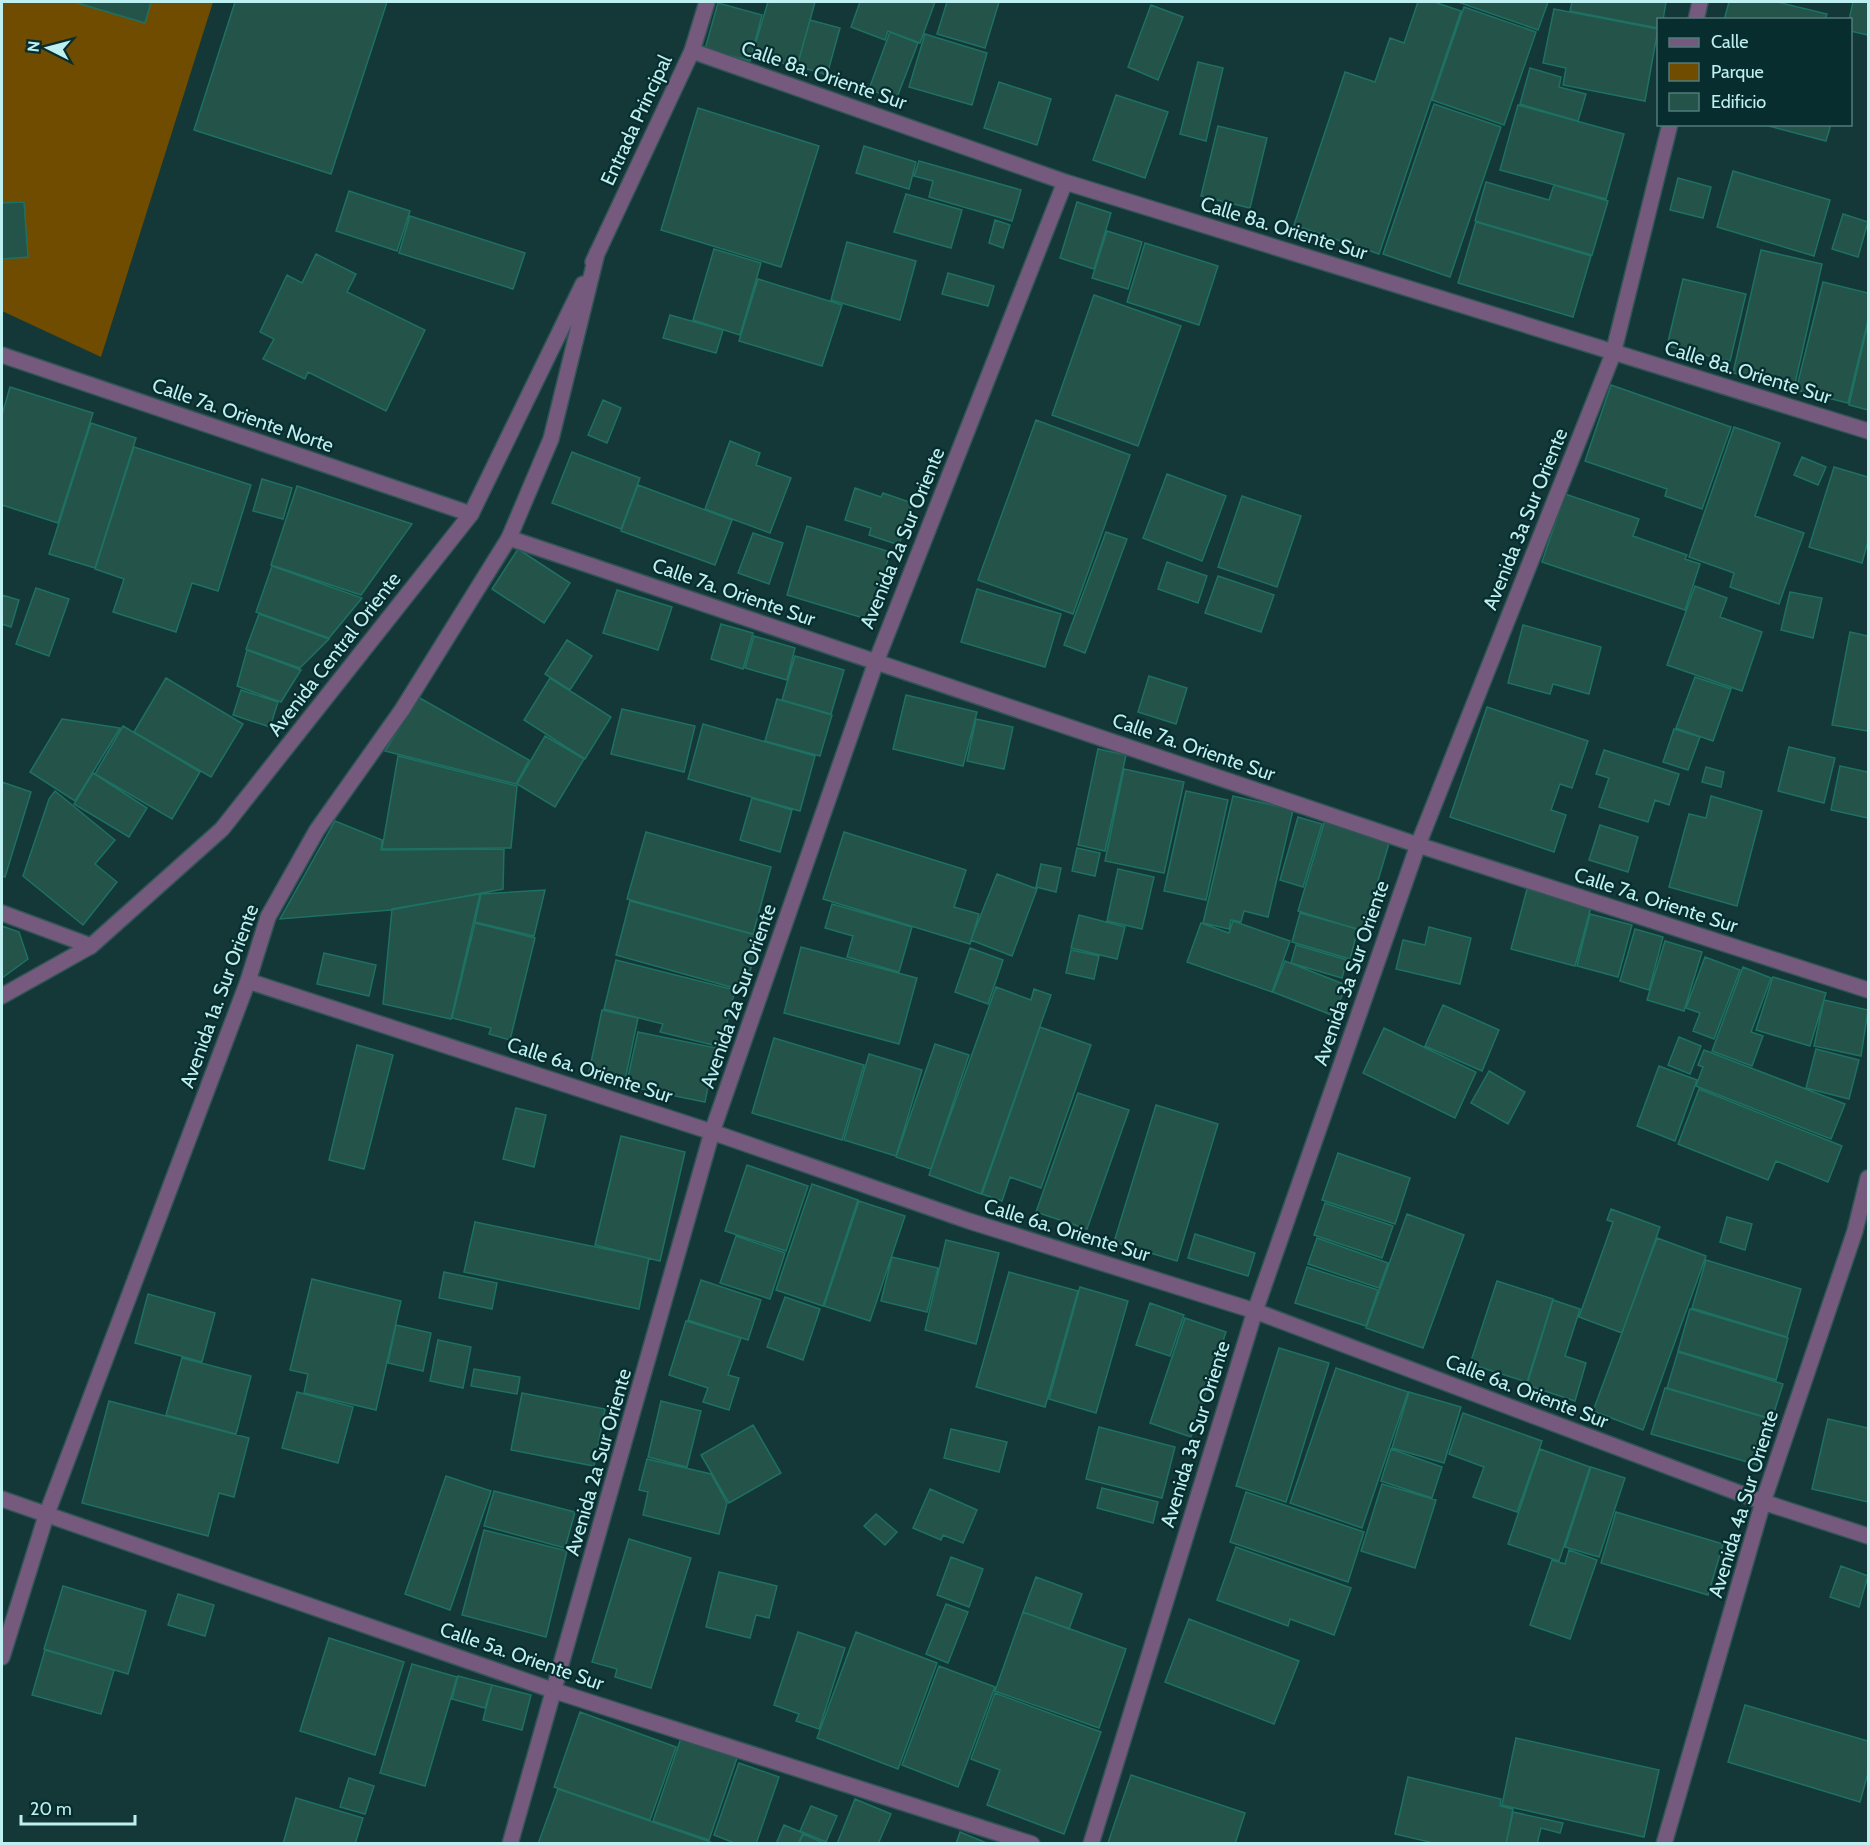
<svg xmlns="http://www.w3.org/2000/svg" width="1870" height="1845" font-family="Cabin,sans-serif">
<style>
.green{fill:#6f4c00}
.building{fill:#235349;stroke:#1e7162;stroke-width:1.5}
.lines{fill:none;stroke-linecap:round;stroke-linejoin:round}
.minor-casing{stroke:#2f5556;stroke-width:18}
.tertiary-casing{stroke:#2f5556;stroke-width:18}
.minor{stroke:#755a7d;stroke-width:15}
.tertiary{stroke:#755a7d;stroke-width:15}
.labels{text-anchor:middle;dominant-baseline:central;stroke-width:4.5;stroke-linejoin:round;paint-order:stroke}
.street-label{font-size:20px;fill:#bff0f1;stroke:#082d2e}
</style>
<rect width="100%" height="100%" fill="#143738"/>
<path class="green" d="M2,2H213L101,357L2,311Z"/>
<path class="building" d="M74,2H151L145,23Z
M235,2H387L331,174L194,130Z
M768,2H815L797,67L752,55Z
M860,2H935L920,43L888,31L885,40L851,27Z
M947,2H999L985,48L937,34Z
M1418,2H1434L1461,11L1379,254L1294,225L1345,72L1375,82L1390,38L1404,43Z
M1458,2H1548L1538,30Z
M1572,2H1666L1663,20H1658V28L1570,11Z
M1729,2H1777L1827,14L1825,20H1724Z
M1853,2H1868V35L1850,31L1849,20Z
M718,3L762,15L750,61L705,49Z
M1151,5L1183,17L1158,80L1128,67Z
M1464,7L1536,32L1504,125L1432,100Z
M1554,9L1658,29L1645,101L1563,85L1566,68L1543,63Z
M810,20L840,28L827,75L797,66Z
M890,32L918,43L896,100L869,89Z
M925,34L987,53L972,105L909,87Z
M1198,62L1223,68L1206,141L1180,134Z
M1530,68L1561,77L1559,87L1586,94L1578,121L1520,104Z
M999,82L1051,99L1037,145L984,128Z
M1116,95L1168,112L1145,178L1093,160Z
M1434,104L1501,127L1450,277L1383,254Z
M1518,105L1624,134L1606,199L1500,170Z
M698,108L819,146L781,267L661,230Z
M1761,124H1831L1826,141Z
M1218,126L1267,138L1250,208L1201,196Z
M864,146L916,162L909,189L856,173Z
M919,161L1021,190L1012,221L929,197L933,181L914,176Z
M1733,171L1830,200L1814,256L1717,227Z
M1678,178L1711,187L1703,218L1670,210Z
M1486,182L1549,200L1554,185L1608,201L1592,255L1475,221Z
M349,191L410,211L397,251L336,231Z
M906,194L962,210L951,248L894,232Z
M24,202L28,257L2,259V203Z
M1077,202L1111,213L1094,269L1060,258Z
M1843,214L1868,222L1858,257L1832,249Z
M410,216L525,253L513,289L399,253Z
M995,220L1010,225L1003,248L989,243Z
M1476,222L1591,256L1573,317L1458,283Z
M1107,231L1142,242L1128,289L1092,278Z
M847,242L916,261L900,320L831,300Z
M1145,243L1218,266L1199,325L1127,302Z
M714,249L761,263L740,335L693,320Z
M1761,250L1822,264L1794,388L1733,373Z
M316,254L356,274L347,292L425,330L386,411L308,372L305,379L263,359L274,339L260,332L287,275L302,283Z
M948,273L994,286L988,306L942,294Z
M758,279L842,305L822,366L739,341Z
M1683,279L1746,294L1730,361L1667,346Z
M1823,282L1868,293V320L1848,403L1796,390Z
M1094,295L1181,326L1138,446L1052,415Z
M670,315L723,330L716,353L663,338Z
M1868,323V410L1849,405Z
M1611,385L1731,427L1702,509L1665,496L1667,489L1585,461Z
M10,387L93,413L58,523L2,505V415Z
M603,400L621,408L607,443L588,435Z
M1036,420L1130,455L1073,614L978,580Z
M91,423L136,438L95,568L49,554Z
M1734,427L1780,443L1755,516L1804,533L1779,604L1730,587L1734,573L1689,557Z
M730,441L760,453L756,465L791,478L770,533L705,509Z
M134,447L251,485L218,591L192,583L176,632L113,612L124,579L95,569Z
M572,452L640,478L621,529L552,503Z
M1802,457L1826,467L1818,485L1794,475Z
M1834,467L1868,477V541L1862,563L1809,547Z
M1167,474L1226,496L1202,561L1143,538Z
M262,479L292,488L283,519L253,511Z
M638,485L732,520L715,565L621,531Z
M297,486L412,524L361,595L271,565Z
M855,488L881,497L883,493L912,503L899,545L869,535L871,528L845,520Z
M1565,494L1639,519L1633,536L1687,555L1685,559L1700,564L1685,610L1542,562Z
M1242,496L1301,516L1277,587L1218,567Z
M807,526L890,552L870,620L787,595Z
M1106,532L1127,539L1085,653L1064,645Z
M753,533L783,543L769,584L738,573Z
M518,549L570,583L544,623L492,589Z
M1167,562L1207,576L1198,603L1158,589Z
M272,566L362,598L329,638L256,612Z
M1218,576L1274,595L1261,632L1205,613Z
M1695,586L1727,598L1720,617L1762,632L1742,691L1667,665Z
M36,588L69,599L49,656L16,644Z
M977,589L1061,614L1045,667L961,642Z
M617,590L672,607L658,650L603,633Z
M1790,592L1822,598L1813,638L1781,630Z
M2,595L19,600L11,627L2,624Z
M259,614L329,639L300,668L246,649Z
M721,624L753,633L743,669L711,659Z
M1523,625L1601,647L1589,694L1553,684L1550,694L1508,683Z
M1850,632L1868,636V731L1832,725Z
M754,636L795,648L787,680L745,668Z
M567,640L592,656L570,690L545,674Z
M247,650L301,670L281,702L237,686Z
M795,656L844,670L831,714L782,700Z
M1149,676L1187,688L1176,724L1138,712Z
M1695,677L1731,689L1713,741L1676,728Z
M166,678L243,724L211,777L134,732Z
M550,678L611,717L585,759L524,720Z
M241,690L278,702L270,727L233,715Z
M906,695L977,712L963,766L893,749Z
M418,697L529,760L516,784L385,751Z
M777,699L832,715L820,756L765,741Z
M1487,707L1588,741L1572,788L1560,784L1551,810L1566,815L1554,852L1450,817Z
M622,709L695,726L684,772L611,754Z
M62,719L120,728L75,801L30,772Z
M976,719L1013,727L1004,769L967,761Z
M703,724L815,756L800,811L688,779Z
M123,726L200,772L172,819L95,774Z
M1674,729L1700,737L1688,770L1663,762Z
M545,736L584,759L555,807L517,784Z
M1789,747L1835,758L1824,803L1778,791Z
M1098,749L1126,755L1105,851L1078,845Z
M1604,750L1679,774L1669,805L1655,800L1648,822L1599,807L1609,778L1596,774Z
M398,756L517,786L511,848L382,849Z
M1840,766L1868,772V818L1831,810Z
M1706,767L1724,772L1721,787L1702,782Z
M1124,769L1184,782L1164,873L1105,861Z
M93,773L147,808L129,837L74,804Z
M2,782L31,792L5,877L2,876Z
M55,791L115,840L95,864L117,882L83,925L23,876L49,799Z
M1186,791L1228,800L1206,900L1164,891Z
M1233,796L1293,810L1268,917L1244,911L1241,922L1231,920L1229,929L1203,923Z
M1711,796L1762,811L1737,906L1669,887L1689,814L1706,818Z
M752,798L792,810L780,852L740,840Z
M1298,817L1322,824L1303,887L1280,880Z
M1325,820L1390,840L1363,931L1298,911Z
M335,821L382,840L381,850L504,849L503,889L391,910L280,919Z
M1600,825L1638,837L1628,872L1589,860Z
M646,832L771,867L753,934L627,899Z
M844,832L966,870L954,907L979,914L970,944L823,899Z
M1077,848L1100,853L1095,876L1072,871Z
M1041,864L1061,868L1056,892L1036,887Z
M1118,869L1154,877L1142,929L1107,921Z
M997,874L1037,889L1012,956L971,940Z
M1527,889L1591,907L1575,966L1511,949Z
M545,890L534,936L475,922L481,894Z
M480,894L451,1019L383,1004L392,909Z
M630,901L759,936L745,991L616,955Z
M832,904L912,927L899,972L847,957L853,936L825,928Z
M1300,913L1358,929L1350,959L1292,942Z
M1590,914L1632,925L1618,977L1577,966Z
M1079,915L1125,927L1117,959L1071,948Z
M1233,921L1290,941L1272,992L1187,962L1201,923L1229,933Z
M475,923L535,938L510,1040L489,1034L491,1028L452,1018Z
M2,926L19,932L28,959L2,978Z
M1429,927L1471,938L1460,984L1396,969L1403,940L1425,945Z
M1635,929L1663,937L1649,990L1620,981Z
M1665,941L1702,952L1684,1011L1647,1000Z
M1296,945L1347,960L1342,978L1291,963Z
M801,947L917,978L899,1044L784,1013Z
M970,948L1003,960L988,1004L955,992Z
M1071,950L1099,956L1094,979L1066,973Z
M324,953L376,965L369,996L317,984Z
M1705,957L1740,970L1714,1039L1693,1031L1700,1013L1686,1008Z
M616,960L735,990L721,1047L660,1032L663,1024L604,1009Z
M1285,961L1346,985L1334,1016L1273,992Z
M1743,967L1771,978L1751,1032L1763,1036L1752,1066L1712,1051Z
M1773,977L1826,993L1810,1046L1756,1030Z
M996,987L1031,1000L1034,989L1051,995L981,1194L929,1175Z
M1824,1000L1868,1010L1861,1056L1814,1046Z
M1443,1005L1499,1030L1482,1071L1425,1046Z
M602,1010L638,1018L625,1080L589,1072Z
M1040,1027L1091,1045L1041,1188L1010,1177L1002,1201L982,1194Z
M1384,1028L1476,1072L1455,1118L1363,1073Z
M638,1032L716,1048L705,1102L626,1086Z
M1679,1037L1701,1046L1690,1074L1668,1065Z
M774,1038L864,1065L842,1140L752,1113Z
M935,1044L969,1055L931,1169L896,1157Z
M357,1045L393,1055L364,1169L329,1160Z
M1816,1049L1859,1060L1849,1099L1806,1088Z
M1704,1050L1845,1104L1831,1139L1696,1086L1703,1067L1698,1065Z
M869,1054L922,1070L896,1156L844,1140Z
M1659,1066L1697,1080L1675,1141L1637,1126Z
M1489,1071L1525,1092L1508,1124L1471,1103Z
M1699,1089L1842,1146L1828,1182L1776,1161L1768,1180L1678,1144Z
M1078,1093L1129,1110L1087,1229L1036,1212Z
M1156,1105L1218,1124L1177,1261L1114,1242Z
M516,1108L546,1115L534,1167L503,1159Z
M621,1136L685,1152L660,1261L595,1245Z
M1338,1153L1410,1178L1395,1224L1322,1200Z
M747,1165L808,1186L786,1251L725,1231Z
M812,1184L858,1200L823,1306L776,1290Z
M859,1201L905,1216L870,1321L824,1306Z
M1325,1203L1393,1226L1382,1258L1314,1235Z
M1611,1209L1660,1227L1622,1333L1579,1317L1613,1222L1607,1220Z
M1407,1214L1464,1235L1423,1348L1366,1328Z
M1727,1217L1752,1224L1745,1250L1720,1242Z
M475,1222L649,1258L639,1309L464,1272Z
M1195,1234L1255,1253L1248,1276L1188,1258Z
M736,1236L785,1253L770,1299L720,1283Z
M1317,1238L1388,1263L1379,1288L1308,1264Z
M1657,1238L1706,1256L1643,1430L1593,1411Z
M946,1240L999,1253L976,1344L925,1330Z
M892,1257L938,1268L927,1312L881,1301Z
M1706,1260L1801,1289L1787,1337L1692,1308Z
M1307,1267L1378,1290L1366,1326L1295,1303Z
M444,1272L497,1283L492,1309L439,1298Z
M1009,1272L1078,1291L1045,1407L976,1387Z
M312,1279L401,1301L376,1410L304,1393L308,1374L290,1370Z
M701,1280L761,1300L748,1340L688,1320Z
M1497,1281L1553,1299L1527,1382L1470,1364Z
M1080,1287L1128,1301L1096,1413L1049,1399Z
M148,1294L215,1313L202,1362L135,1343Z
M785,1297L820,1309L803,1360L767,1347Z
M1553,1300L1580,1309L1565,1356L1586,1363L1575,1401L1527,1385Z
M1150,1303L1184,1315L1170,1356L1136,1345Z
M1690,1309L1788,1338L1776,1380L1678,1351Z
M1185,1318L1226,1332L1191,1437L1150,1423Z
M686,1321L741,1338L728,1375L739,1378L729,1410L703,1402L708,1388L669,1375Z
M396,1325L431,1333L423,1371L388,1363Z
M438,1340L471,1347L463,1388L430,1381Z
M1279,1348L1329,1363L1286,1502L1236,1486Z
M1678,1352L1783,1384L1772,1419L1667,1388Z
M182,1358L251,1376L236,1434L166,1415Z
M1336,1368L1408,1392L1362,1528L1290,1503Z
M474,1369L520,1377L517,1394L471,1386Z
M1665,1388L1774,1420L1761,1466L1651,1434Z
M297,1392L353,1407L338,1463L282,1448Z
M1409,1392L1461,1407L1444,1463L1392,1448Z
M522,1393L605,1409L594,1466L511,1450Z
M109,1401L249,1438L234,1497L219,1493L208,1536L82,1503Z
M661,1401L701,1411L687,1467L648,1457Z
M1463,1413L1542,1441L1517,1512L1473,1497L1484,1467L1449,1454Z
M1828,1419L1868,1428V1502L1812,1489Z
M753,1425L781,1473L729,1503L701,1455Z
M1099,1427L1175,1447L1162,1498L1086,1479Z
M951,1429L1007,1442L999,1472L944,1458Z
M1391,1449L1442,1467L1432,1498L1381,1481Z
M1540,1449L1590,1467L1559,1561L1508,1544Z
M647,1459L711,1474L727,1503L719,1534L643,1515L648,1492L639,1490Z
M1591,1467L1625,1478L1599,1557L1565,1547Z
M446,1476L491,1491L450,1610L405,1594Z
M1382,1484L1436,1500L1415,1568L1361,1551Z
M1102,1488L1158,1502L1153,1523L1097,1508Z
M930,1489L977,1510L963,1543L943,1535L941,1540L913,1528Z
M494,1491L575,1512L565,1548L484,1526Z
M1246,1492L1364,1532L1348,1582L1230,1542Z
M1616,1512L1723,1544L1708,1595L1601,1563Z
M876,1514L897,1532L885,1545L864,1526Z
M484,1530L567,1551L546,1637L462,1615Z
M629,1539L691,1558L651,1688L615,1677L617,1669L592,1662Z
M1236,1547L1351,1588L1334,1635L1290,1619L1288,1626L1217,1600Z
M1569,1550L1597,1560L1570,1639L1530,1625L1552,1560L1565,1564Z
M951,1557L983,1569L969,1607L937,1595Z
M1841,1566L1868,1576L1859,1607L1830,1597Z
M719,1572L777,1586L769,1618L756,1615L750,1638L706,1627Z
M1036,1577L1082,1594L1069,1629L1023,1612Z
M63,1586L146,1611L128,1674L44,1649Z
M178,1594L214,1605L205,1636L168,1625Z
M946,1604L968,1612L948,1663L926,1654Z
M1023,1612L1126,1649L1099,1728L995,1691Z
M1189,1619L1299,1661L1274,1724L1165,1682Z
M798,1632L845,1648L819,1729L796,1721L799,1714L774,1705Z
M856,1632L937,1663L898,1769L817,1738Z
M329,1638L404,1662L375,1755L300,1731Z
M45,1650L114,1670L101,1714L32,1695Z
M412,1664L457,1677L425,1786L380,1773Z
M939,1666L995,1687L958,1787L902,1765Z
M458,1676L492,1685L485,1708L452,1699Z
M492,1685L531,1695L522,1730L483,1720Z
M995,1693L1101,1732L1064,1834L987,1805L1000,1770L971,1759Z
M1745,1705L1868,1741V1773L1860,1802L1728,1762Z
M580,1712L676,1747L650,1820L554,1787Z
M681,1738L737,1758L709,1840L653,1821Z
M1516,1738L1659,1770L1644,1837L1502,1805Z
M739,1763L779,1777L756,1844H737L714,1835Z
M1131,1775L1245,1813L1235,1844L1108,1843Z
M1408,1777L1501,1799L1500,1806L1513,1809L1506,1844H1438L1395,1834Z
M349,1778L374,1786L365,1814L340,1807Z
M558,1789L713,1843V1844H538Z
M296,1798L363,1818L355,1844H283Z
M855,1799L891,1814L878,1844H837Z
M811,1806L837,1816L826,1842L800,1831Z
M1513,1812L1563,1823L1560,1833L1541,1828L1537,1844H1506Z
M784,1825L803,1833L798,1844H776Z
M960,1832L989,1844H956Z
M803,1834L826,1844H799Z"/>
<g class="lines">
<g class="minor-casing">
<path id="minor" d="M1696,20L1700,2
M692,51L1065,182L1868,431
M2,355L471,514
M509,538L1418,845L1868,990
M2,913L91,946
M248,981L712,1132L969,1221L1255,1311L1763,1502L1868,1536
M2,1499L555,1691L1032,1844
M510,1844L712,1132L876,662L1065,182
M1091,1844L1255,1311L1418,845L1613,354L1670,124
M1664,1844L1763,1502L1855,1231L1868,1178"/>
</g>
<g class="tertiary-casing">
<path id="tertiary" d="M593,262L692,51L707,2
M2,996L91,946L222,829L471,514L583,284
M2,1657L46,1516L248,981L268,917L317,830L402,710L509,538L551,439L597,253"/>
</g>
<use href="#minor" class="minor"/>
<use href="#tertiary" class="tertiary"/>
</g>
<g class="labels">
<g class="street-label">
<text transform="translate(824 75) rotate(19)">Calle 8a. Oriente Sur</text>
<text transform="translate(636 120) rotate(-65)">Entrada Principal</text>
<text transform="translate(1284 228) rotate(17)">Calle 8a. Oriente Sur</text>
<text transform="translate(1748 372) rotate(17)">Calle 8a. Oriente Sur</text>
<text transform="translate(243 415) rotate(19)">Calle 7a. Oriente Norte</text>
<text transform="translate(1525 519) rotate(-68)">Avenida 3a Sur Oriente</text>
<text transform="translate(902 538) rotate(-68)">Avenida 2a Sur Oriente</text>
<text transform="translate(734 592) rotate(19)">Calle 7a. Oriente Sur</text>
<text transform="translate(334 654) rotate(-52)">Avenida Central Oriente</text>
<text transform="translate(1194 747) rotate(19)">Calle 7a. Oriente Sur</text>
<text transform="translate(1656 900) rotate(18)">Calle 7a. Oriente Sur</text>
<text transform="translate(1351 973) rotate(-71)">Avenida 3a Sur Oriente</text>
<text transform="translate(219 996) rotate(-70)">Avenida 1a. Sur Oriente</text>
<text transform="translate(738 996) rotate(-71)">Avenida 2a Sur Oriente</text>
<text transform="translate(590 1070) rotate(18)">Calle 6a. Oriente Sur</text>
<text transform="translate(1067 1230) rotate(17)">Calle 6a. Oriente Sur</text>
<text transform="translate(1527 1391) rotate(21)">Calle 6a. Oriente Sur</text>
<text transform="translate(1195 1434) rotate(-73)">Avenida 3a Sur Oriente</text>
<text transform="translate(598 1462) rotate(-74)">Avenida 2a Sur Oriente</text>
<text transform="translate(1743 1504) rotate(-73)">Avenida 4a Sur Oriente</text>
<text transform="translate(522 1656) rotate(19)">Calle 5a. Oriente Sur</text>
</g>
</g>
<rect width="1870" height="1845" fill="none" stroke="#bff0f1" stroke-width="6"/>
<rect x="1657" y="18" width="195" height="108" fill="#082d2e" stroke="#517b7c" stroke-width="1.5"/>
<rect x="1669" y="38" width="30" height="9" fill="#755a7d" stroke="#517b7c" stroke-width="1.5"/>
<text x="1711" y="48" font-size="18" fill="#bff0f1">Calle</text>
<rect x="1669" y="63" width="30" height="18" fill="#6f4c00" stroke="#517b7c" stroke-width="1.5"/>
<text x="1711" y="78" font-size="18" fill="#bff0f1">Parque</text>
<rect x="1669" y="93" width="30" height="18" fill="#235349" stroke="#517b7c" stroke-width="1.5"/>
<text x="1711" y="108" font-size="18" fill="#bff0f1">Edificio</text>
<g transform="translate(48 48) rotate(276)" stroke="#082d2e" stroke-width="4.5" paint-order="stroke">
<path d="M0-4.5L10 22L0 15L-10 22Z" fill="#bff0f1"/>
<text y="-9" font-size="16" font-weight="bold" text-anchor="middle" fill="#bff0f1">N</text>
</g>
<path d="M21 1815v9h114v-9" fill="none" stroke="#bff0f1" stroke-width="3"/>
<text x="30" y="1815" font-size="18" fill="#bff0f1" stroke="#082d2e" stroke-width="4.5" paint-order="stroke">20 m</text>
</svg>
